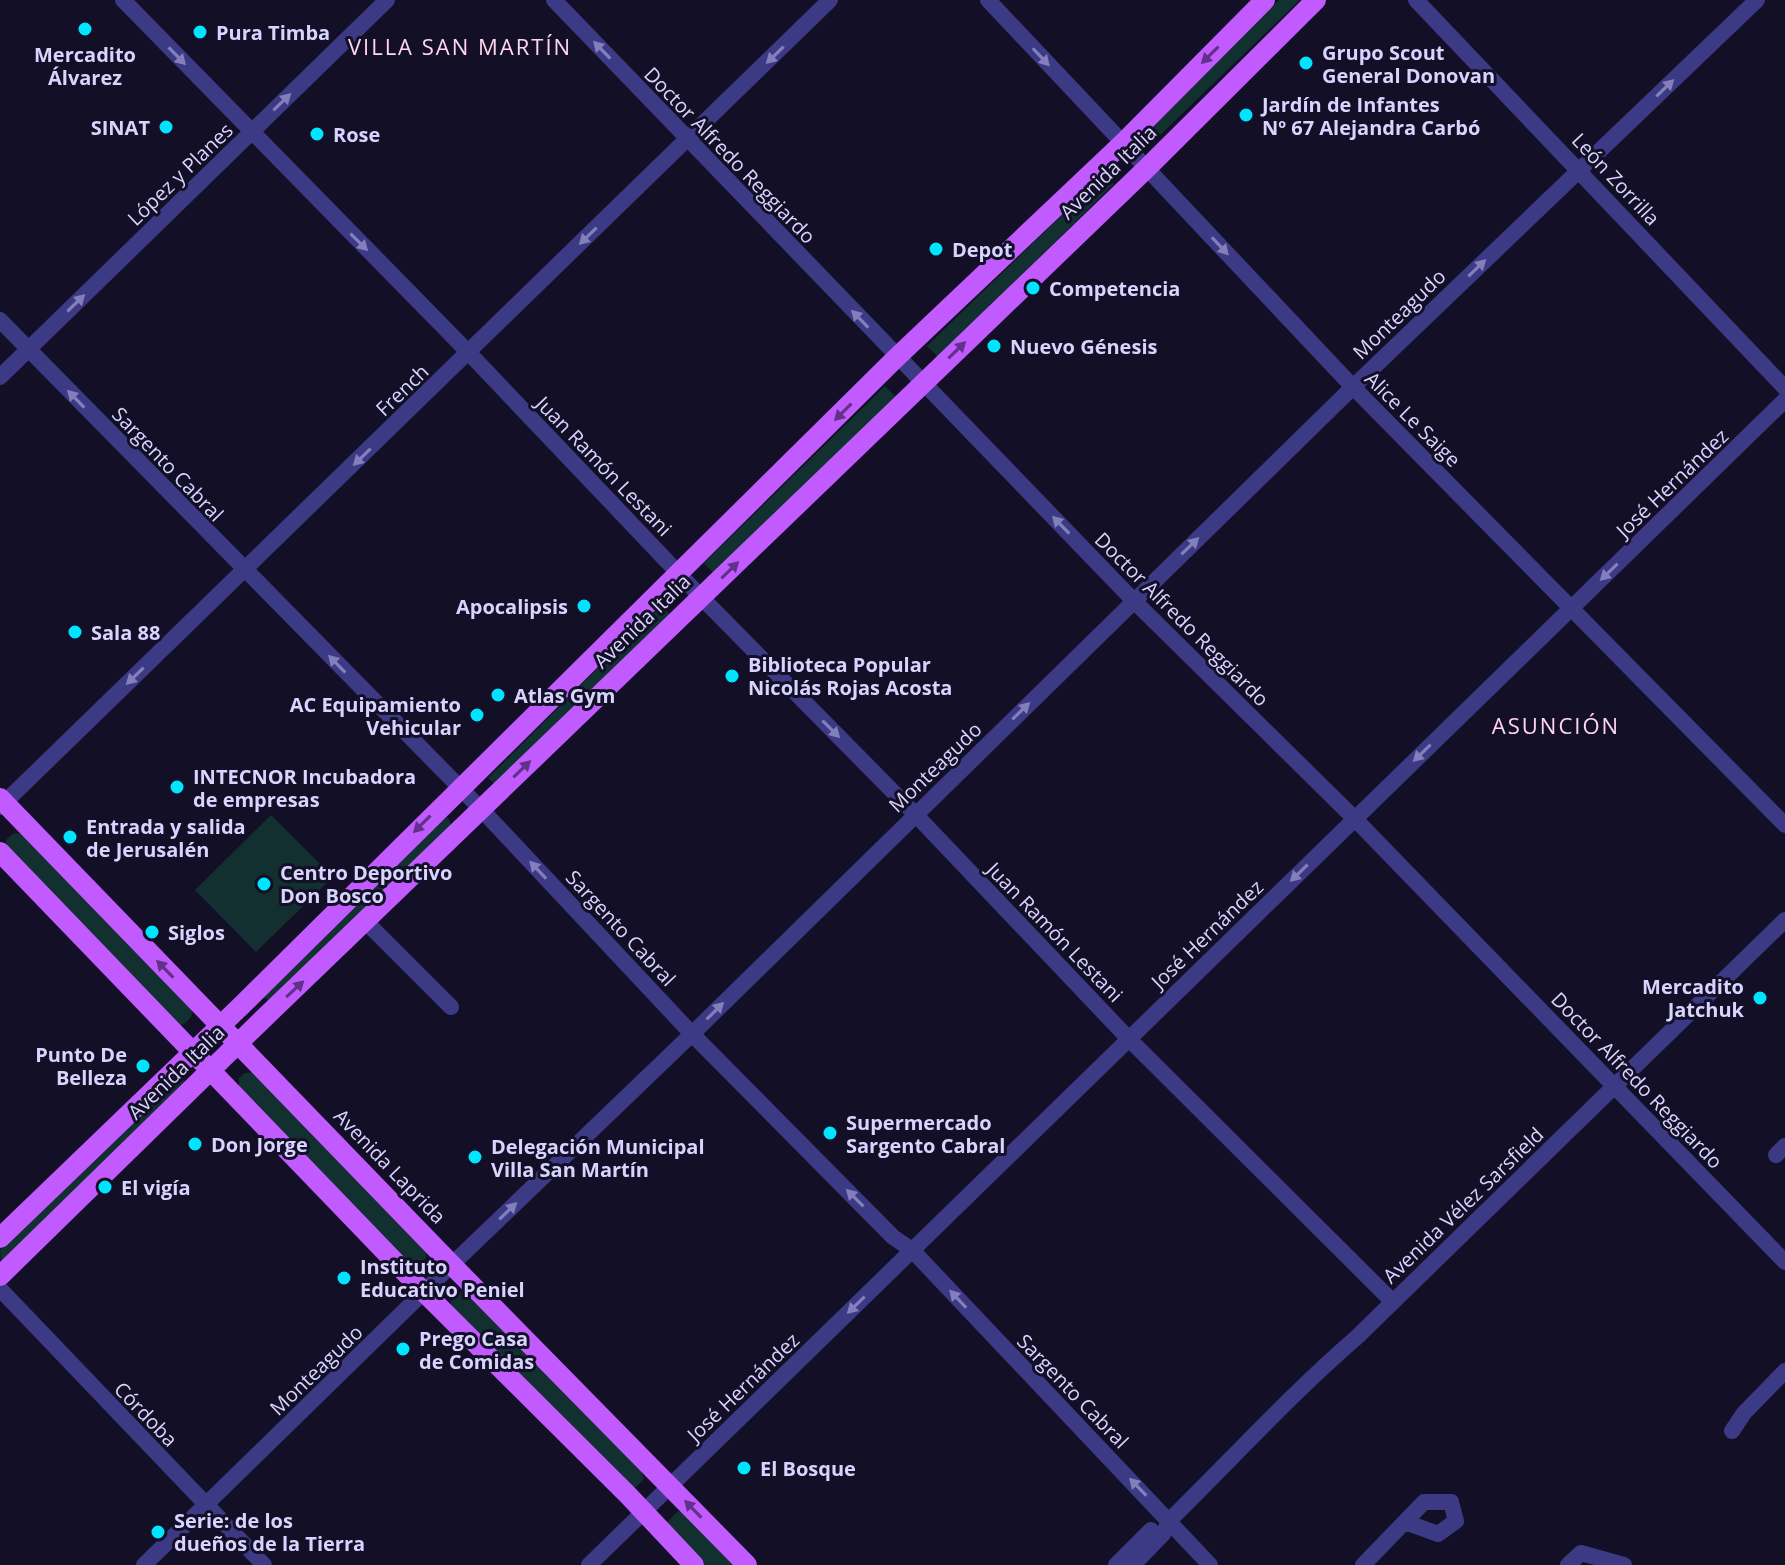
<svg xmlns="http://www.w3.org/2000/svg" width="1785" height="1565" font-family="'Open Sans',sans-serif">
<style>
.green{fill:#12302f}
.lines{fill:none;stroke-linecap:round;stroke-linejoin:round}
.minor{stroke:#3d3a85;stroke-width:16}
.major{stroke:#c25bff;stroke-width:20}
.oneway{fill:#837fbc}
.oneway2{fill:#623188}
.poi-dot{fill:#00e5ff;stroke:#130f26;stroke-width:3}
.labels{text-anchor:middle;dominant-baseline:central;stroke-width:6;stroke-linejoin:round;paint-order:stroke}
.poi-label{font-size:20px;font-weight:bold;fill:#d9d4ff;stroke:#130f26;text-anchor:start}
.street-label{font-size:20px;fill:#d9d4ff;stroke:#130f26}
.neighbourhood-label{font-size:22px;letter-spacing:2px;fill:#ffd6f0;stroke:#130f26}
</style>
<rect width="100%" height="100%" fill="#130f26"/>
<path class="green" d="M1279,0H1300L1153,142L1143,132Z
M1104,174L1114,184L938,357L927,346Z
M885,386L896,397L714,574L704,563Z
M661,605L670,614L497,786L488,778Z
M271,815L333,877L256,952L195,890Z
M443,818H448L452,826L272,1001L264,998L265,994Z
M14,833L22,834L192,1007C194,1017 189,1020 182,1025H174L6,850V840Z
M256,1072L427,1248L426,1258L418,1265L407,1264L239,1089V1078L245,1073Z
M181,1076L186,1084L1,1262L0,1250Z
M460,1292L469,1294L641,1471L644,1479L636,1487L625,1486L451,1309V1301Z
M678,1511L683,1512L734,1565H704L667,1527V1522Z"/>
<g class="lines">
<path class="minor" d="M123,0L469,353L701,597L915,814L1128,1038L1393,1302
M554,0L1134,601L1355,819L1785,1262
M988,0L1353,387L1785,825
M1416,0L1785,388
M0,320L481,809L692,1034L893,1237L912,1250L1210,1565
M0,377L387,0
M0,807L830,0
M366,922L451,1007
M1776,1155L1785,1146
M0,1289L264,1565
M1732,1431L1744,1413L1785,1371
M144,1565L442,1274L692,1034L1353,387L1757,0
M589,1565L1785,400
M1116,1565L1151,1530
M1133,1565L1163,1534L1170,1520C1232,1459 1291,1394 1357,1337L1785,920
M1363,1565L1424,1502H1451L1456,1521L1438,1534L1405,1522
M1568,1565L1581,1553L1624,1565"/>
<path class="major" d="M0,798L452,1265L747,1565
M0,852L424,1292L628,1495L694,1565
M0,1238L242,1005L897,357L1123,143L1265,0
M0,1276L261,1021L1147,168L1316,0"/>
</g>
<defs><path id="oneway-solid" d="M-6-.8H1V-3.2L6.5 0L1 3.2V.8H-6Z" transform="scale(2)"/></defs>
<g class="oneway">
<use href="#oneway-solid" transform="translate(602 50) rotate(-134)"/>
<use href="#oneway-solid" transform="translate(775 55) rotate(136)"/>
<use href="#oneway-solid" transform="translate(177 56) rotate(46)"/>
<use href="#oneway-solid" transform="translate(1041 57) rotate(47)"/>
<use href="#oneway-solid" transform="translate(1665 88) rotate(-44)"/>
<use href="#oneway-solid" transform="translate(282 102) rotate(-44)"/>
<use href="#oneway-solid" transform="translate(588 236) rotate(136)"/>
<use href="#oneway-solid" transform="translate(359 242) rotate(45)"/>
<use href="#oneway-solid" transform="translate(1220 246) rotate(47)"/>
<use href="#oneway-solid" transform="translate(1477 268) rotate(-44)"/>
<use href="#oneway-solid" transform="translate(76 303) rotate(-44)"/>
<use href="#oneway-solid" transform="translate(860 319) rotate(-134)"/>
<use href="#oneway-solid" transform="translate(76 399) rotate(-134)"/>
<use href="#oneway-solid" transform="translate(362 457) rotate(136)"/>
<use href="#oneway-solid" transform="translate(1061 525) rotate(-134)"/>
<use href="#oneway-solid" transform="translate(1190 546) rotate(-44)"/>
<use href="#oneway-solid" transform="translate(1609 572) rotate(136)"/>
<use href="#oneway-solid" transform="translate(337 664) rotate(-134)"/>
<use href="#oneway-solid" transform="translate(135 676) rotate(136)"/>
<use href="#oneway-solid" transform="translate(1021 711) rotate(-44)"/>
<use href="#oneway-solid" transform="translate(831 729) rotate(45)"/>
<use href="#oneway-solid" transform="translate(1422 753) rotate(136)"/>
<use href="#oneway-solid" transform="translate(538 870) rotate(-133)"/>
<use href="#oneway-solid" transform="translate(1299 873) rotate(136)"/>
<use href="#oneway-solid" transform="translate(715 1011) rotate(-45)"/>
<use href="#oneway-solid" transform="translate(855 1198) rotate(-135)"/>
<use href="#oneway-solid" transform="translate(508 1211) rotate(-44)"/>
<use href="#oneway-solid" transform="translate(958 1299) rotate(-133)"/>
<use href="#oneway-solid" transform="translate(856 1305) rotate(136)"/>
<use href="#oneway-solid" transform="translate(1138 1487) rotate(-134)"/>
</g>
<g class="oneway2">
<use href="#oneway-solid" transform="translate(1210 55) rotate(135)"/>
<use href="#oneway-solid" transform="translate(957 350) rotate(-44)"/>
<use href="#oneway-solid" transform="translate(843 412) rotate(135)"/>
<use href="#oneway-solid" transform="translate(730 570) rotate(-44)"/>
<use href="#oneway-solid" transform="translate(522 769) rotate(-44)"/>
<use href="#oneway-solid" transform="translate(422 824) rotate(135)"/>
<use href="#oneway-solid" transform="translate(165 969) rotate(-134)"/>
<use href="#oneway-solid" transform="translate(295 989) rotate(-43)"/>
<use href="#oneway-solid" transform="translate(693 1509) rotate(-134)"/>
</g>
<g class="poi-dot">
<circle cx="85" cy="29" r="8"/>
<circle cx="200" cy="32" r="8"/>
<circle cx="1306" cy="63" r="8"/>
<circle cx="1246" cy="115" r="8"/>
<circle cx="166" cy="127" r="8"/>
<circle cx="317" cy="134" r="8"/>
<circle cx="936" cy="249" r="8"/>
<circle cx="1033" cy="288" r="8"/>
<circle cx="994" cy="346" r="8"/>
<circle cx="584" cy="606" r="8"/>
<circle cx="75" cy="632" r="8"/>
<circle cx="732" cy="676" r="8"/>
<circle cx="498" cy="695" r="8"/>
<circle cx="477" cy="715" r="8"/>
<circle cx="177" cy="787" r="8"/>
<circle cx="70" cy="837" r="8"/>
<circle cx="264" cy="884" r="8"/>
<circle cx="152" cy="932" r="8"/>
<circle cx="1760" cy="998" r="8"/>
<circle cx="143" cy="1066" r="8"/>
<circle cx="830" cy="1133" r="8"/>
<circle cx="195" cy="1144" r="8"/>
<circle cx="475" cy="1157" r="8"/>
<circle cx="105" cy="1187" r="8"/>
<circle cx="344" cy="1278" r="8"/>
<circle cx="403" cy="1349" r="8"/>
<circle cx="744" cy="1468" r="8"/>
<circle cx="158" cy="1532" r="8"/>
</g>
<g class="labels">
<g class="poi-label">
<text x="216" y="32">Pura Timba</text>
<text x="1322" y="52">Grupo Scout<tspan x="1322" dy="23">General Donovan</tspan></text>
<text x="85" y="54" text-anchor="middle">Mercadito<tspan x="85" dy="23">Álvarez</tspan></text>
<text x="1262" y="104">Jardín de Infantes<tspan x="1262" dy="23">Nº 67 Alejandra Carbó</tspan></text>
<text x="150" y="127" text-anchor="end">SINAT</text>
<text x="333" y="134">Rose</text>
<text x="952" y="249">Depot</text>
<text x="1049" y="288">Competencia</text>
<text x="1010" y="346">Nuevo Génesis</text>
<text x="568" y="606" text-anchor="end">Apocalipsis</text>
<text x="91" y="632">Sala 88</text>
<text x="748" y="664">Biblioteca Popular<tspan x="748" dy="23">Nicolás Rojas Acosta</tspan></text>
<text x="514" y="695">Atlas Gym</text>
<text x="461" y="704" text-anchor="end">AC Equipamiento<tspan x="461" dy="23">Vehicular</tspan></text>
<text x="193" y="776">INTECNOR Incubadora<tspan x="193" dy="23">de empresas</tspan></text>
<text x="86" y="826">Entrada y salida<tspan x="86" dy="23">de Jerusalén</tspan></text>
<text x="280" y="872">Centro Deportivo<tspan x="280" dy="23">Don Bosco</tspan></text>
<text x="168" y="932">Siglos</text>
<text x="1744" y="986" text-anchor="end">Mercadito<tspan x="1744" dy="23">Jatchuk</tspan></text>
<text x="127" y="1054" text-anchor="end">Punto De<tspan x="127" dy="23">Belleza</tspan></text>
<text x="846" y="1122">Supermercado<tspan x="846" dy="23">Sargento Cabral</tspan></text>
<text x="211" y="1144">Don Jorge</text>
<text x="491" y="1146">Delegación Municipal<tspan x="491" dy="23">Villa San Martín</tspan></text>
<text x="121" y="1187">El vigía</text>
<text x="360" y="1266">Instituto<tspan x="360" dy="23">Educativo Peniel</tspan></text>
<text x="419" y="1338">Prego Casa<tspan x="419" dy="23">de Comidas</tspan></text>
<text x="760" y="1468">El Bosque</text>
<text x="174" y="1520">Serie: de los<tspan x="174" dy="23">dueños de la Tierra</tspan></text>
</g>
<g class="street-label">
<text transform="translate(730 155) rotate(46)">Doctor Alfredo Reggiardo</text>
<text transform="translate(1108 172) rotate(-44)">Avenida Italia</text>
<text transform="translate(180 174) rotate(-44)">López y Planes</text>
<text transform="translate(1616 179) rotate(47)">León Zorrilla</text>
<text transform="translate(1399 314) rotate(-44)">Monteagudo</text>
<text transform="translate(402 390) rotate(-44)">French</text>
<text transform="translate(1413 419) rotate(45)">Alice Le Saige</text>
<text transform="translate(168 464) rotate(46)">Sargento Cabral</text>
<text transform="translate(604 466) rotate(46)">Juan Ramón Lestani</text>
<text transform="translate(1672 483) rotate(-44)">José Hernández</text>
<text transform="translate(1182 619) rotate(45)">Doctor Alfredo Reggiardo</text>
<text transform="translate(642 621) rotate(-44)">Avenida Italia</text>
<text transform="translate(935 767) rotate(-44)">Monteagudo</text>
<text transform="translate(621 928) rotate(47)">Sargento Cabral</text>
<text transform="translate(1055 932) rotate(46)">Juan Ramón Lestani</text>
<text transform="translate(1207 934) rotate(-44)">José Hernández</text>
<text transform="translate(176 1072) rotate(-44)">Avenida Italia</text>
<text transform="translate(1637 1080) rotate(46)">Doctor Alfredo Reggiardo</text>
<text transform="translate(390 1166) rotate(46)">Avenida Laprida</text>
<text transform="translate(1463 1205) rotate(-44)">Avenida Vélez Sarsfield</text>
<text transform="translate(316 1370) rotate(-44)">Monteagudo</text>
<text transform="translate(743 1387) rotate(-44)">José Hernández</text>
<text transform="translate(1073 1391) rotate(46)">Sargento Cabral</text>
<text transform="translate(146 1414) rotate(46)">Córdoba</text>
</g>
<g class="neighbourhood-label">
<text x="460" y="46">VILLA SAN MARTÍN</text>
<text x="1556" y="725">ASUNCIÓN</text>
</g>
</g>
</svg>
